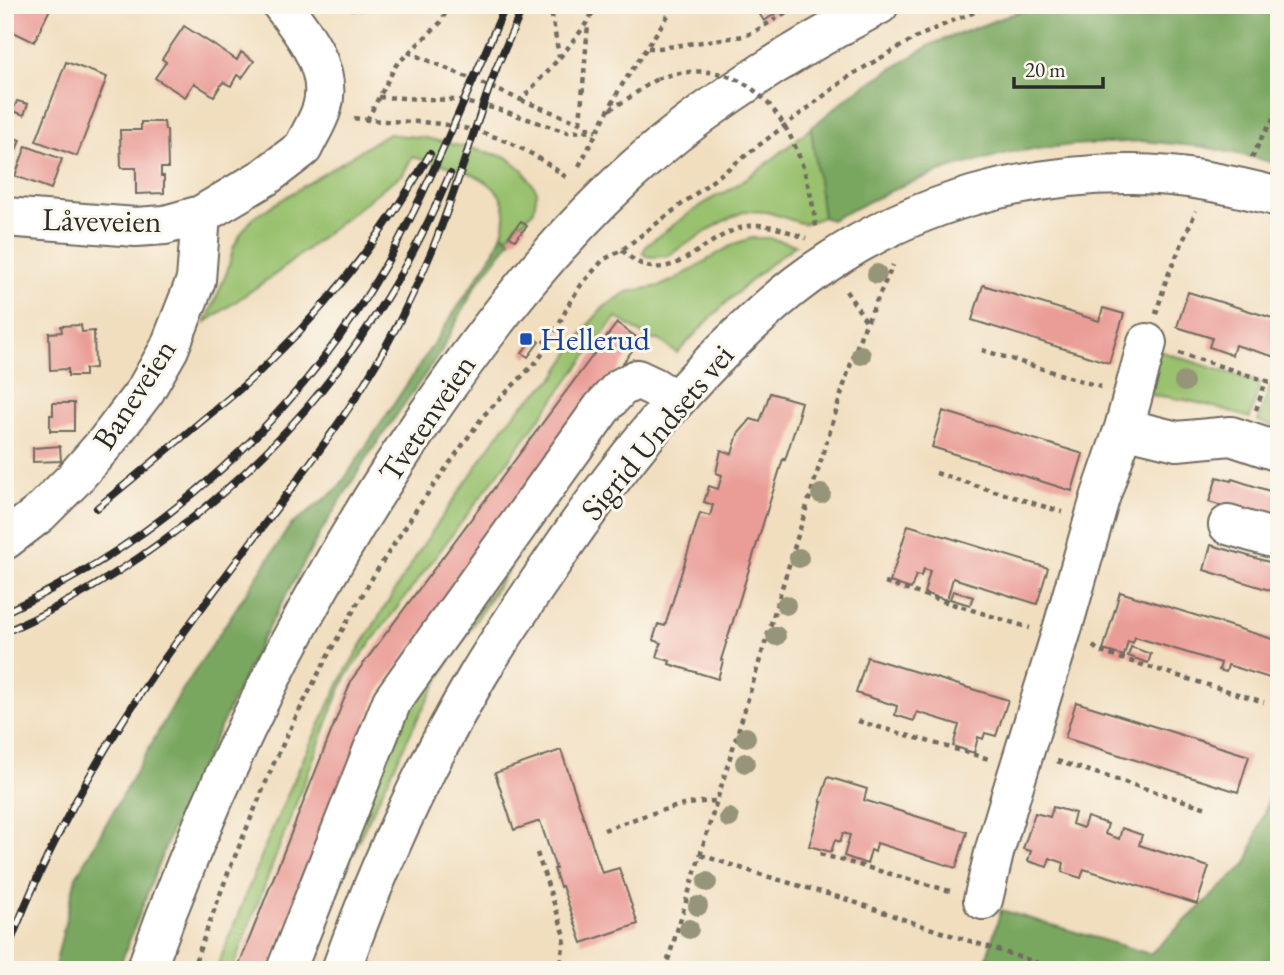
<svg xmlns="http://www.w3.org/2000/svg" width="1284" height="975" font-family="'EB Garamond',serif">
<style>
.green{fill:#99c16e;stroke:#62764c;stroke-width:2}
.forest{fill:#7aa761;stroke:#526946;stroke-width:2}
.building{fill:#ea9d97}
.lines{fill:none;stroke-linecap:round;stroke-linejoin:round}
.minor-casing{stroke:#706a5f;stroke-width:42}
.major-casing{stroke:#706a5f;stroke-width:42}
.path{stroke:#706a5f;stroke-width:4.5;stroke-dasharray:5 5;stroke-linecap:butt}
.minor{stroke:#fff;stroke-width:38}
.major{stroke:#fff;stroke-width:38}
.rail-casing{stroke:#2b2b2b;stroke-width:8}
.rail{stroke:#fbf7ec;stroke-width:5;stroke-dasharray:16;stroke-linecap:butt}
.path-bridge{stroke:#706a5f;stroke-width:4.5;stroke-dasharray:5 5;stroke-linecap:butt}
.tree{fill:#969479}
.transit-dot{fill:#1a4fb4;stroke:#fbf7ec;stroke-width:2.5}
.labels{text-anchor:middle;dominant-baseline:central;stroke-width:6;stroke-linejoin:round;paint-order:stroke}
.street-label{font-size:32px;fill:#2b2b2b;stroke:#fbf7ec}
.transit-label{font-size:32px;fill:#164399;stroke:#fbf7ec;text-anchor:start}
</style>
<rect width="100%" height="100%" fill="#fbf7ec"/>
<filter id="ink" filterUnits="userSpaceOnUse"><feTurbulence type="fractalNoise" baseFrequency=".0143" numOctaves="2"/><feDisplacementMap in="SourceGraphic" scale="14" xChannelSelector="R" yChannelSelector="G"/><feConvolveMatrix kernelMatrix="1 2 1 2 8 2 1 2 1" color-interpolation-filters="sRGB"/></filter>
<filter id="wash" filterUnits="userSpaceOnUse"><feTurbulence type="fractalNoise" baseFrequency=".00686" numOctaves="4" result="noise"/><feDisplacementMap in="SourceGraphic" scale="28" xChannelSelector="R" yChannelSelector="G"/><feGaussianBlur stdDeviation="1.57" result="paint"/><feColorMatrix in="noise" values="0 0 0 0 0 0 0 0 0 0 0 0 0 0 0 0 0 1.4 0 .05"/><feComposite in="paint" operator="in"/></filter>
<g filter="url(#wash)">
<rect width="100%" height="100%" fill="#f1debf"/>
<path class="green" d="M811,128L823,217L804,224L767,212L745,211L724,221L667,256L652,257L646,256L643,253L644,250L648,244L691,212L718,195L723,194L764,166Z
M387,134L426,138L507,157L523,170L537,191L534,210L523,222L520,221L507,237L502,233C521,176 451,167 412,157L403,174L383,188L277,273L206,322L227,272L234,246L242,232L254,217Z
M752,238H769L796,245C751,276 714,314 677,353L659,340H651L616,317L357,661L346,677L334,705L232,970H216L269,837L305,755L345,672L423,545L504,426L523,405L554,378L587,326L604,307L627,292L660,286L676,279L734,244Z
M1153,349L1260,383L1250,418C1217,407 1185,398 1151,395Z
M1270,386L1279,389V429L1258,421Z
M529,538L447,665L417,720L359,839L320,934L307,970H299L404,713Z"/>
<path class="forest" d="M1044,5H1279V164L1247,156L1204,147L1143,141L1072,145L1011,152L951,168L901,186L831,220L823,217L811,128L853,93L932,44L1015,13Z
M502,233L511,240L476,285L440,353L368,456L319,535L261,641L172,829L118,970H54L76,877L178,697L290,526L336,490L345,478L494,252Z
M1279,768V970H983L1001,910L1150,954L1247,863Z"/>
<g id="blocks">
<path class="building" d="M5,5H52L34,42L5,28Z
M754,5H774L778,12L764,21Z
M184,26L237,60L241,52L254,61L242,78L237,75L231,86L223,82L214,96L194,83L185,97L155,78L166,62L162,59Z
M66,62L107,77L77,156L36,141Z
M17,101L28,104L24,115L13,111Z
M141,122H164L165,130H167L168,168H161V176H164V193L136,194V168H121L120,130H141Z
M5,134L20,140L5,177Z
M26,146L62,159L51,189L15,176Z
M521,221L527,226L515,240L509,236Z
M983,285L1099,321L1103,308L1124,314L1109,363L972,320Z
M1188,292L1279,320V358L1235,345L1232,355L1209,347L1212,338L1177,327Z
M617,323L640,340L378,693L269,970H237L352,679Z
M81,325L82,332L94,331L95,368L85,369V376H68V369L50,370L49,333L62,332L61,326Z
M533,337L539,342L528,357L522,353Z
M770,393L801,402L798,413H800L785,460L783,459L721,660L723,661L718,679L669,664L670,661L657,657L661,643L653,640L658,624L665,626L700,513L710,516L713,505L704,502L709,486L718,489L722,475L716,473L721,450L732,454L738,434L751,419L760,422Z
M53,403H74V431H50V415H53Z
M943,411L1083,454L1072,491L932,447Z
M60,446L61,461L33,462V448Z
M1217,477L1231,481L1232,479L1279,494V523L1209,502Z
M908,525L1048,568L1037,604L953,578L947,600L924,593L930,571L924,569L921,576L916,575L911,589L890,582Z
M1211,545L1279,565V593L1204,570Z
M953,591L973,597L970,605L950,599Z
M1120,592L1279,641V681L1228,665L1226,672L1219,670L1221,663L1135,637L1133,643L1128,641L1124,656L1103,650Z
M1131,647L1151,654L1148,663L1128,656Z
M867,657L1008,700L996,736L985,733L983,739L978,737L974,753L953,746L959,725L917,712L914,721L895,715L897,706L856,693Z
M1076,702L1249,756L1238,792L1065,738Z
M561,750L602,873L619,868L638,924L582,943L562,886L560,887L554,869H556L540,821L514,830L495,773Z
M828,777L867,789L864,800L967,832L956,868L877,843L875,852L871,850L867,864L844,856L850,835L843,833L840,842L835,840L831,852L809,846L822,802H820Z
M1053,807L1075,813L1072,824L1083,828L1087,817L1108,824L1105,834L1119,839L1122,828L1142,835L1139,845L1209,867L1197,904L1084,869L1081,878L1062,872L1064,863L1050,858L1047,867L1028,861L1031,851L1023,849L1035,813L1050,817Z"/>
</g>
</g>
<g filter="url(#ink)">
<use href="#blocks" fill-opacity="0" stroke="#706a5f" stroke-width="2"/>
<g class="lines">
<g class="minor-casing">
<path id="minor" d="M5,217L136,227L165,225L201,215L265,177L303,148C309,135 318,122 322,108C333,70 304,33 282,5
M1124,428L1177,441L1231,436L1279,452
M1228,525L1279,540
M5,540L39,514L73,480L107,441L145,391L169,349L196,280L201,215
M983,900L995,849L1011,795L1062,630L1100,498L1124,428L1147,343
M286,970L392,701L602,408L620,388L637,379L654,387L675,400
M341,970C377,869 423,769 477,677C500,638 526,601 551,564C610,477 675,393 753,322C776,300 800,280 827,263C916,203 1025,173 1133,174C1182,174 1232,185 1279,197"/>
</g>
<g class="major-casing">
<path id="major" d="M146,970C216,773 309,587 427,415C492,321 563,230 650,155C721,95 797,48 879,5"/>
</g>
<path class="path" d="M330,5L356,9L388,5
M461,5L467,8L469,5
M557,5L552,16L559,56
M648,48H660L744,36L754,32L798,5
M408,52L521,100C548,70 578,41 597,5
M379,97L453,100L498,109L566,132L596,131
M521,100L580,123L595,131
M610,109C627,101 641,88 657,79
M354,118C383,123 412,120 440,124C489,130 529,148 567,178
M367,120L396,65L441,22L449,5
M580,123L588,24
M1252,158L1261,139L1279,109
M579,166L620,88L675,5
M622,250C669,297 700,235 748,226C767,222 788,232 806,238
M846,291L866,321
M1156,314L1166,280L1196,211
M543,340L549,344
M982,350L1101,387
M1179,353L1279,385
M1256,410L1266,381
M936,473L1062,512
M885,583L1030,628
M1093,646L1100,652L1264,702
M858,721L989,759
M1057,761L1207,808
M604,830C640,817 679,802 717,801
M537,853L565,936L559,970
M820,854L950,891
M701,855L759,874L845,899L929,928L1060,970
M192,970L228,873L274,763L294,721L329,653L374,575L416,510L484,415L538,360L549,344L571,300L581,285L603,260L622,250L851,75L917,37L952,21L993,5
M665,970L848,372L861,335L893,265"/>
<use href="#minor" class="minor"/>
<use href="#major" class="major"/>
<g class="rail-casing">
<path id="rail" d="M495,71L524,5
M97,508C131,480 165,452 199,423C223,403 249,383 271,360C334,299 386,230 430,154
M5,612C163,541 300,415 386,264C432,182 467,92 506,5
M5,632C162,563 298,444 387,297C411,258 432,216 450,174
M5,956C43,855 94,760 156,671C198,611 244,552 288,493C313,459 339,425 361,389C389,344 413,297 433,248C457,188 475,125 498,64"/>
</g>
<use href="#rail" class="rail"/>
<path class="path-bridge" d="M657,79C761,43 806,142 816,227"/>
</g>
<g class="tree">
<circle cx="877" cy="274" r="10"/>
<circle cx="861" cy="355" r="10"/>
<circle cx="1184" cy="382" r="10"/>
<circle cx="821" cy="494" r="10"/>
<circle cx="799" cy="558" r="10"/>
<circle cx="786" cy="605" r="10"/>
<circle cx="776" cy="636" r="10"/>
<circle cx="746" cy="737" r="10"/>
<circle cx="745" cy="763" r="10"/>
<circle cx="729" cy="818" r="10"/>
<circle cx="707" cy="882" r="10"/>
<circle cx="698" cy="906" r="10"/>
<circle cx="689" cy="929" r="10"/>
</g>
</g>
<rect class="transit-dot" x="519" y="332" width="14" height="14" rx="3.5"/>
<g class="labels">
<g class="street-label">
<text transform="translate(102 220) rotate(1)">Låveveien</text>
<text transform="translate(134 394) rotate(-57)">Baneveien</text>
<text transform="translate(427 418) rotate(-56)">Tvetenveien</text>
<text transform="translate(657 432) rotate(-50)">Sigrid Undsets vei</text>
</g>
<g class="transit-label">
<text x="540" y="339">Hellerud</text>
</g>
</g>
<rect width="1284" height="975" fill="none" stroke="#fbf7ec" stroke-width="28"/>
<path d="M1014 77v10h89v-10" fill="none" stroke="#2b2b2b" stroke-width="3.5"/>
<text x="1025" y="77" font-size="21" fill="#2b2b2b" stroke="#fbf7ec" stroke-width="5" paint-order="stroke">20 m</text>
</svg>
